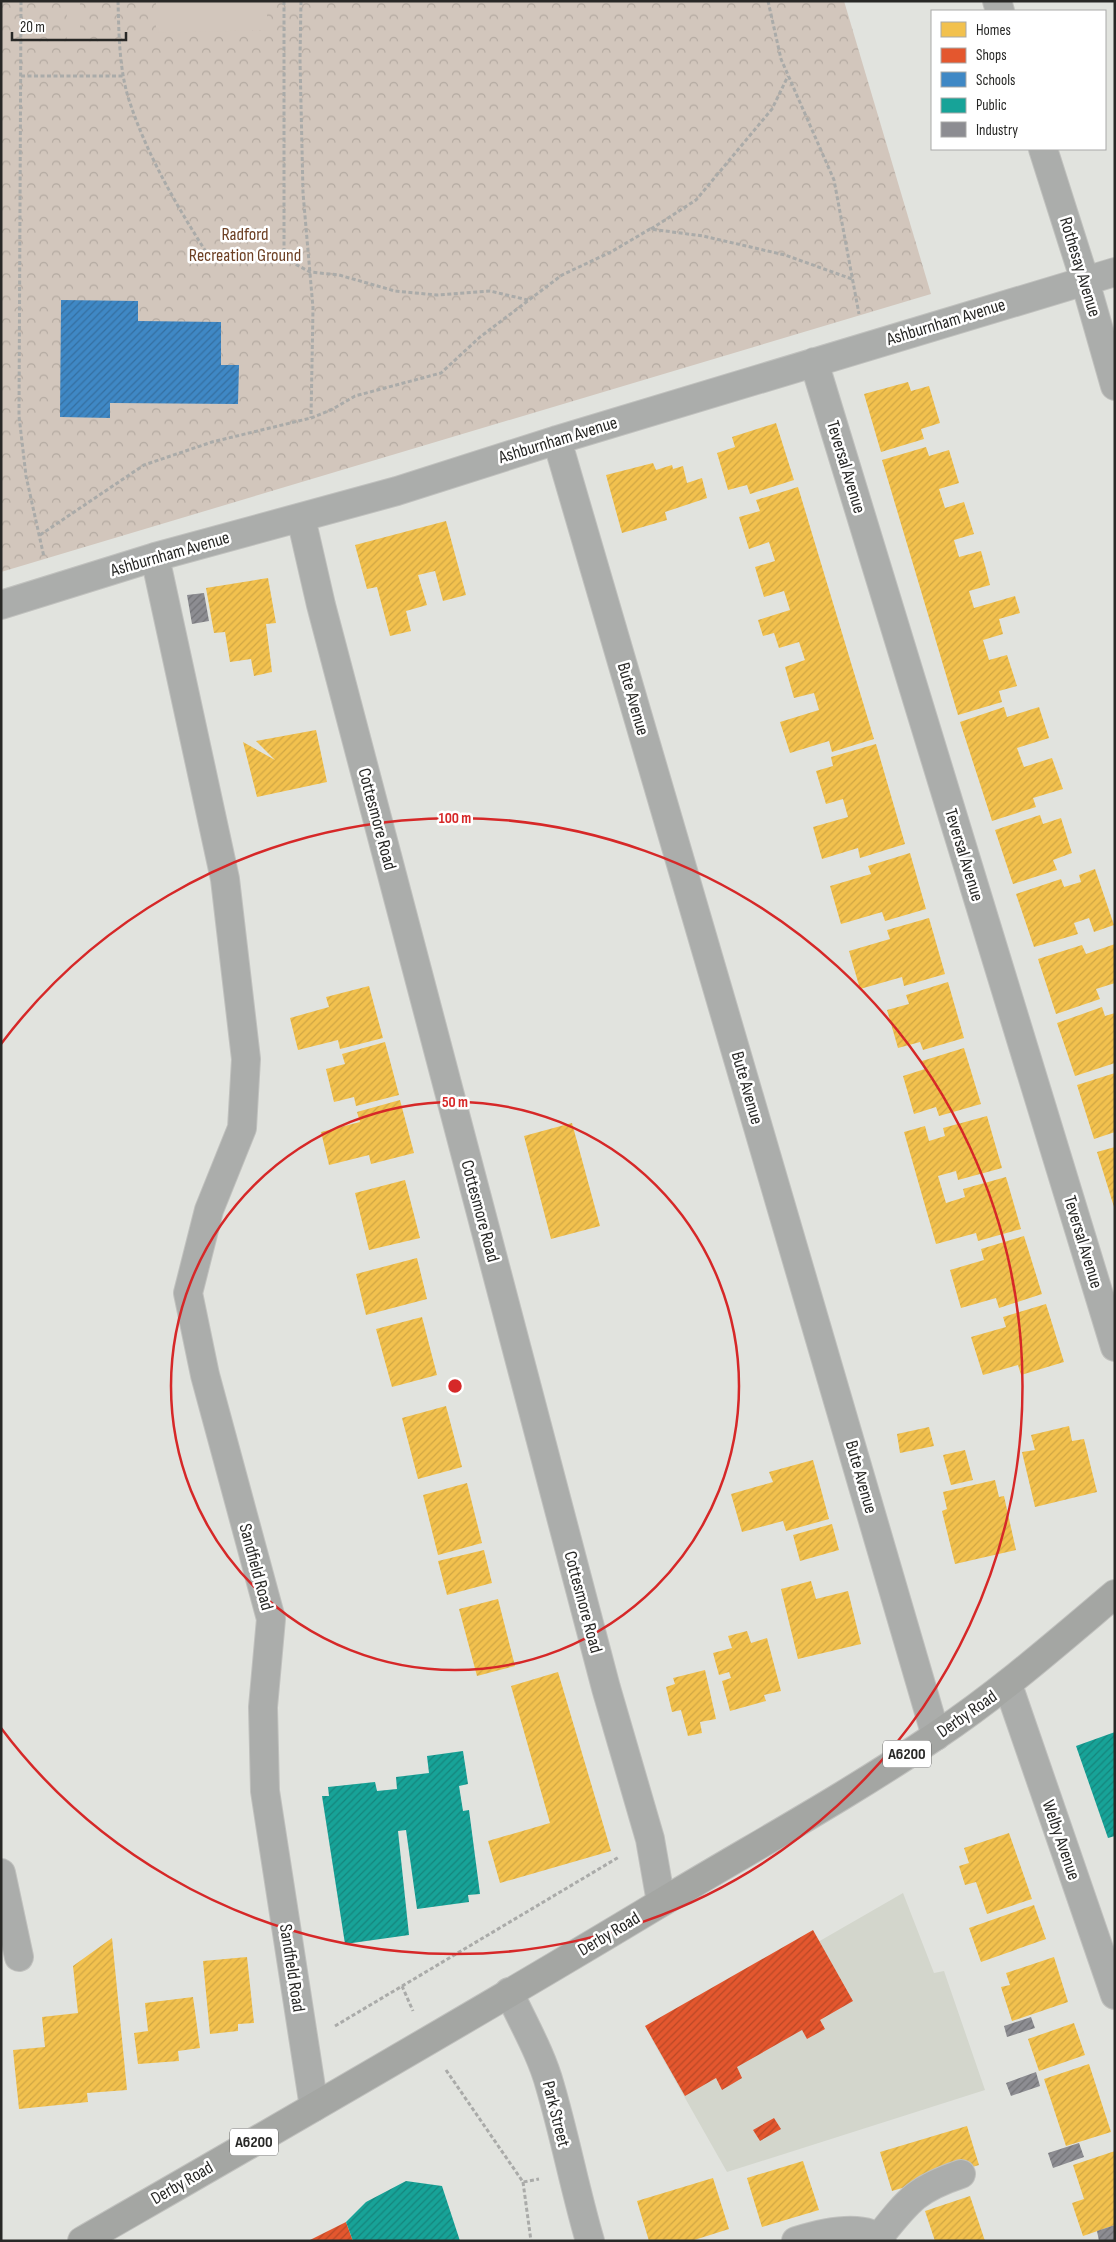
<svg xmlns="http://www.w3.org/2000/svg" width="1116" height="2242" font-family="'Sofia Sans Condensed',sans-serif">
<style>
.built{fill:#d3d6cc}
.park{fill:url(#park-crowns)}
.pitch{fill:#d2c6bc}
.homes{fill:url(#homes-hatch)}
.shops{fill:url(#shops-hatch)}
.schools{fill:url(#schools-hatch)}
.public{fill:url(#public-hatch)}
.industry{fill:url(#industry-hatch)}
.lines{fill:none;stroke-linecap:round;stroke-linejoin:round}
.minor-casing{stroke:#c0c1be;stroke-width:30}
.major-casing{stroke:#c0c1be;stroke-width:30}
.path{stroke:#aaaba9;stroke-width:3;stroke-dasharray:4 2.5;stroke-linecap:butt}
.minor{stroke:#abadab;stroke-width:28}
.major{stroke:#a4a6a3;stroke-width:28}
.ring{fill:none;stroke:#d62828;stroke-width:2.5}
.labels{text-anchor:middle;dominant-baseline:central;stroke-width:5;stroke-linejoin:round;paint-order:stroke}
.shield{fill:#fff;stroke:#686867;stroke-width:1}
.shield-label{font-size:16px;font-weight:bold;fill:#282826}
.park-label{font-size:18px;fill:#6d4024;stroke:#fff}
.street-label{font-size:18px;fill:#282826;stroke:#fff}
.centre{fill:#d62828;stroke:#fff;stroke-width:2.5}
.ring-label{font-size:15px;text-anchor:middle;font-weight:bold;fill:#d62828;stroke:#fff;stroke-width:5;stroke-linejoin:round;paint-order:stroke}
</style>
<defs>
<pattern id="park-crowns" width="20" height="18" patternUnits="userSpaceOnUse" patternTransform="scale(1.25)"><rect width="20" height="18" fill="#d2c6bc"/><path d="M2 6a3 3 0 1 1 6 0M12 15a3 3 0 1 1 6 0" fill="none" stroke="#b4aaa1"/></pattern>
<pattern id="homes-hatch" width="6" height="6" patternUnits="userSpaceOnUse" patternTransform="scale(1.25)"><rect width="6" height="6" fill="#f2c14e"/><path d="M-1 1l2-2M0 6l6-6M5 7l2-2" fill="none" stroke="#d0a644"/></pattern>
<pattern id="shops-hatch" width="6" height="6" patternUnits="userSpaceOnUse" patternTransform="scale(1.25)"><rect width="6" height="6" fill="#e4572e"/><path d="M-1 1l2-2M0 6l6-6M5 7l2-2" fill="none" stroke="#b94827"/></pattern>
<pattern id="schools-hatch" width="6" height="6" patternUnits="userSpaceOnUse" patternTransform="scale(1.25)"><rect width="6" height="6" fill="#3f88c5"/><path d="M-1 1l2-2M0 6l6-6M5 7l2-2" fill="none" stroke="#356fa0"/></pattern>
<pattern id="public-hatch" width="6" height="6" patternUnits="userSpaceOnUse" patternTransform="scale(1.25)"><rect width="6" height="6" fill="#17a398"/><path d="M-1 1l2-2M0 6l6-6M5 7l2-2" fill="none" stroke="#15857c"/></pattern>
<pattern id="industry-hatch" width="6" height="6" patternUnits="userSpaceOnUse" patternTransform="scale(1.25)"><rect width="6" height="6" fill="#8d8d92"/><path d="M-1 1l2-2M0 6l6-6M5 7l2-2" fill="none" stroke="#737377"/></pattern>
</defs>
<rect width="100%" height="100%" fill="#e1e3de"/>
<path class="built" d="M903,1893L934,1973L944,1971L985,2090L727,2172L651,2038Z"/>
<path class="park" d="M1,1H844L931,294L1,572Z"/>
<path class="pitch" d="M67,1H80V46L67,43Z
M156,1H267V30L156,33Z"/>
<path class="homes" d="M908,382L911,391L929,386L940,423L921,429L924,439L881,452L864,394Z
M776,423L794,480L750,494L747,485L728,490L717,453L735,447L732,437Z
M926,447L929,456L949,450L959,483L939,489L945,508L964,502L974,534L954,540L959,557L981,551L986,569L990,585L969,591L974,608L1015,596L1020,613L999,619L1003,634L983,640L989,660L1007,655L1017,686L999,691L1002,702L958,715L882,460Z
M653,463L656,470L672,465L673,469L683,466L687,483L702,478L707,498L665,512L667,520L622,533L606,475Z
M798,487L874,739L832,752L829,741L790,753L780,722L819,710L814,693L794,698L785,667L805,660L799,642L779,648L774,633L763,636L758,620L790,610L784,591L764,597L755,567L775,561L769,542L749,549L739,517L760,511L756,500Z
M446,521L466,595L443,601L435,571L418,575L427,605L406,611L411,631L390,636L377,587L367,589L355,545Z
M268,578L276,623L266,624L272,672L254,676L251,659L230,662L225,632L214,633L206,588Z
M1004,707L1007,717L1039,707L1049,738L1017,748L1024,767L1052,758L1063,789L1033,798L1036,807L992,821L960,722Z
M316,730L327,782L257,797L243,742L275,760L256,741Z
M876,744L905,844L860,858L858,848L822,859L813,827L848,817L843,799L826,804L816,771L833,766L831,757Z
M1040,815L1043,824L1061,818L1072,853L1053,860L1057,870L1013,884L995,830Z
M910,853L926,909L885,921L882,912L841,924L830,886L871,874L868,866Z
M1095,869L1114,925L1094,932L1089,918L1074,923L1078,934L1034,947L1016,894L1061,879L1064,887L1081,882L1079,875Z
M929,918L945,974L904,986L902,977L860,989L849,951L890,939L887,930Z
M1115,944V983L1096,989L1100,999L1056,1014L1038,959L1082,945L1086,954Z
M948,982L964,1038L923,1050L920,1042L898,1048L887,1010L909,1004L906,995Z
M369,986L383,1038L340,1049L338,1040L298,1050L290,1018L329,1007L326,997Z
M1102,1007L1105,1016L1115,1013V1063L1075,1076L1057,1023Z
M385,1042L399,1095L356,1106L354,1097L334,1102L326,1069L345,1064L342,1054Z
M964,1048L981,1104L939,1116L936,1107L914,1114L903,1076L925,1069L922,1061Z
M1115,1073V1132L1094,1139L1077,1085Z
M400,1100L414,1153L371,1164L369,1155L329,1165L321,1132L360,1122L357,1112Z
M987,1116L1002,1168L958,1180L956,1171L938,1176L946,1203L965,1197L963,1189L1006,1177L1021,1229L978,1241L976,1233L936,1244L904,1132L925,1126L929,1141L945,1136L943,1128Z
M572,1123L600,1226L551,1239L524,1136Z
M1115,1147V1207H1114L1097,1152Z
M405,1180L420,1238L369,1250L355,1193Z
M1024,1236L1042,1294L999,1308L996,1298L961,1308L950,1270L984,1260L981,1249Z
M417,1258L427,1299L366,1315L356,1274Z
M1046,1304L1064,1362L1021,1375L1018,1365L983,1375L971,1337L1006,1327L1003,1317Z
M422,1317L437,1375L392,1387L376,1329Z
M446,1406L462,1467L418,1479L402,1418Z
M1069,1426L1072,1441L1084,1439L1097,1492L1035,1507L1022,1452L1035,1450L1031,1435Z
M929,1427L934,1446L900,1453L897,1434Z
M965,1450L973,1480L951,1485L943,1455Z
M813,1460L829,1519L786,1531L783,1521L742,1532L731,1494L773,1482L769,1472Z
M995,1480L999,1497L1004,1496L1016,1550L955,1564L942,1511L947,1509L943,1492Z
M467,1483L482,1543L438,1555L423,1495Z
M832,1524L839,1550L800,1561L793,1535Z
M484,1550L492,1583L447,1595L438,1561Z
M811,1581L816,1599L848,1591L861,1644L798,1659L781,1589Z
M498,1599L515,1666L477,1676L459,1609Z
M747,1631L751,1643L767,1638L781,1691L764,1695L766,1701L730,1711L722,1681L731,1678L729,1672L719,1675L713,1653L732,1648L728,1636Z
M705,1670L716,1719L700,1722L702,1733L688,1736L681,1710L672,1712L666,1687L675,1684L673,1678Z
M558,1672L611,1851L500,1883L488,1841L550,1823L511,1686Z
M1009,1833L1032,1899L987,1914L976,1882L965,1885L959,1866L969,1863L964,1848Z
M1034,1905L1046,1939L981,1962L969,1928Z
M112,1938L127,2090L87,2093L88,2102L19,2109L13,2050L45,2047L42,2017L78,2013L73,1966Z
M247,1957L254,2023L238,2024V2031L210,2034L203,1961Z
M1054,1957L1068,2002L1012,2021L1001,1987L1010,1985L1006,1973Z
M193,1997L200,2048L178,2051L179,2061L138,2064L134,2033L148,2031L145,2003Z
M1074,2023L1085,2055L1039,2071L1028,2039Z
M1089,2064L1111,2132L1066,2146L1044,2079Z
M967,2126L979,2165L892,2191L880,2152Z
M1115,2151V2225L1083,2236L1072,2203L1084,2199L1073,2165Z
M803,2161L819,2210L762,2227L747,2178Z
M713,2178L729,2229L691,2241H649L637,2201Z
M970,2196L985,2241H935L925,2211Z"/>
<path class="shops" d="M813,1930L853,2001L820,2020L825,2029L807,2039L802,2030L737,2067L742,2078L722,2090L716,2078L685,2096L645,2026Z
M774,2118L781,2129L760,2141L753,2130Z
M346,2222L353,2241H308Z"/>
<path class="schools" d="M61,300L138,301V321L221,322V365H239L238,404L110,403V418L60,417Z"/>
<path class="public" d="M1115,1732V1836L1108,1838L1076,1746Z
M463,1751L468,1784L459,1786L463,1811L469,1810L480,1894L468,1895L469,1902L417,1909L406,1830L398,1831L409,1935L345,1944L322,1796H329L328,1787L375,1782L377,1791L397,1789L396,1777L429,1773L427,1756Z
M406,2181L442,2186L460,2241H353L346,2222L366,2202Z"/>
<path class="industry" d="M204,593L209,621L192,624L187,595Z
M1031,2017L1035,2028L1007,2037L1004,2026Z
M1036,2072L1040,2086L1011,2096L1006,2083Z
M1079,2143L1084,2157L1053,2168L1048,2153Z
M1115,2225V2241H1099L1097,2231Z"/>
<g class="lines">
<g class="minor-casing">
<path id="minor" d="M997,1L1000,11
M1043,149L1085,281L1115,386
M814,362L1115,1347
M557,440L936,1736
M301,518L321,605L606,1688L650,1839L661,1902
M155,557L225,879L246,1059L242,1128L209,1210L188,1293L205,1375L271,1619L263,1707L265,1791L314,2107
M1,605L155,557L397,491L557,440L1115,272
M1008,1685L1115,1995
M1,1873L19,1957
M509,1992C523,2023 541,2053 550,2086C565,2137 575,2190 590,2241
M879,2237C908,2201 916,2189 961,2174
M796,2241C818,2234 864,2222 882,2241"/>
</g>
<g class="major-casing">
<path id="major" d="M82,2241C273,2131 465,2021 654,1907C748,1850 846,1797 937,1735C1000,1693 1057,1643 1115,1594"/>
</g>
<path class="path" d="M21,1L19,416L26,476L44,557
M118,1C119,35 119,71 130,103C148,157 178,208 208,255H264L284,258L310,272L339,275L395,291L437,295L490,291L528,300
M284,1V258
M301,1L300,59L303,193L313,308L311,418
M768,1L781,59L834,180L859,314
M21,76H125
M651,229L696,200L772,109L788,76
M40,535L144,465L212,442L311,418L331,410L355,396L441,373L480,337L562,275L611,252L650,229L703,236L785,255L852,279
M402,1986L413,2011
M335,2026L619,1857
M446,2070L523,2182L539,2179
M523,2182L531,2241"/>
<use href="#minor" class="minor"/>
<use href="#major" class="major"/>
</g>
<g class="ring">
<circle cx="455" cy="1386" r="284"/>
<path d="M1 1044A568 568 0 1 1 1 1728"/>
</g>
<g class="labels">
<g class="shield">
<rect x="883" y="1740.5" width="48" height="27" rx="4"/>
<rect x="230" y="2128.5" width="48" height="27" rx="4"/>
</g>
<g class="shield-label">
<text x="907" y="1754">A6200</text>
<text x="254" y="2142">A6200</text>
</g>
<g class="park-label">
<text x="245" y="234">Radford<tspan x="245" dy="21">Recreation Ground</tspan></text>
</g>
<g class="street-label">
<text transform="translate(1080 267) rotate(73)">Rothesay Avenue</text>
<text transform="translate(946 322) rotate(-17)">Ashburnham Avenue</text>
<text transform="translate(558 440) rotate(-17)">Ashburnham Avenue</text>
<text transform="translate(846 467) rotate(73)">Teversal Avenue</text>
<text transform="translate(170 554) rotate(-16)">Ashburnham Avenue</text>
<text transform="translate(633 699) rotate(74)">Bute Avenue</text>
<text transform="translate(377 819) rotate(75)">Cottesmore Road</text>
<text transform="translate(964 855) rotate(73)">Teversal Avenue</text>
<text transform="translate(747 1088) rotate(74)">Bute Avenue</text>
<text transform="translate(480 1211) rotate(75)">Cottesmore Road</text>
<text transform="translate(1083 1242) rotate(73)">Teversal Avenue</text>
<text transform="translate(861 1477) rotate(74)">Bute Avenue</text>
<text transform="translate(256 1567) rotate(75)">Sandfield Road</text>
<text transform="translate(583 1602) rotate(75)">Cottesmore Road</text>
<text transform="translate(967 1714) rotate(-35)">Derby Road</text>
<text transform="translate(1061 1840) rotate(71)">Welby Avenue</text>
<text transform="translate(609 1934) rotate(-31)">Derby Road</text>
<text transform="translate(292 1968) rotate(81)">Sandfield Road</text>
<text transform="translate(556 2114) rotate(76)">Park Street</text>
<text transform="translate(182 2183) rotate(-30)">Derby Road</text>
</g>
</g>
<circle cx="455" cy="1386" r="8" class="centre"/>
<g class="ring-label">
<text x="455" y="823">100 m</text>
<text x="455" y="1107">50 m</text>
</g>
<rect width="1116" height="2242" fill="none" stroke="#282826" stroke-width="5"/>
<rect x="931" y="10" width="175" height="140" fill="#ffffff" stroke="#a9a9a8"/>
<rect x="941" y="22" width="25" height="15" fill="#f2c14e" stroke="#a9a9a8"/>
<text x="976" y="35" font-size="15" fill="#282826">Homes</text>
<rect x="941" y="48" width="25" height="15" fill="#e4572e" stroke="#a9a9a8"/>
<text x="976" y="60" font-size="15" fill="#282826">Shops</text>
<rect x="941" y="72" width="25" height="15" fill="#3f88c5" stroke="#a9a9a8"/>
<text x="976" y="85" font-size="15" fill="#282826">Schools</text>
<rect x="941" y="98" width="25" height="15" fill="#17a398" stroke="#a9a9a8"/>
<text x="976" y="110" font-size="15" fill="#282826">Public</text>
<rect x="941" y="122" width="25" height="15" fill="#8d8d92" stroke="#a9a9a8"/>
<text x="976" y="135" font-size="15" fill="#282826">Industry</text>
<path d="M12 32v8h114v-8" fill="none" stroke="#282826" stroke-width="2.5"/>
<text x="20" y="32" font-size="15" fill="#282826" stroke="#ffffff" stroke-width="4" paint-order="stroke">20 m</text>
</svg>
